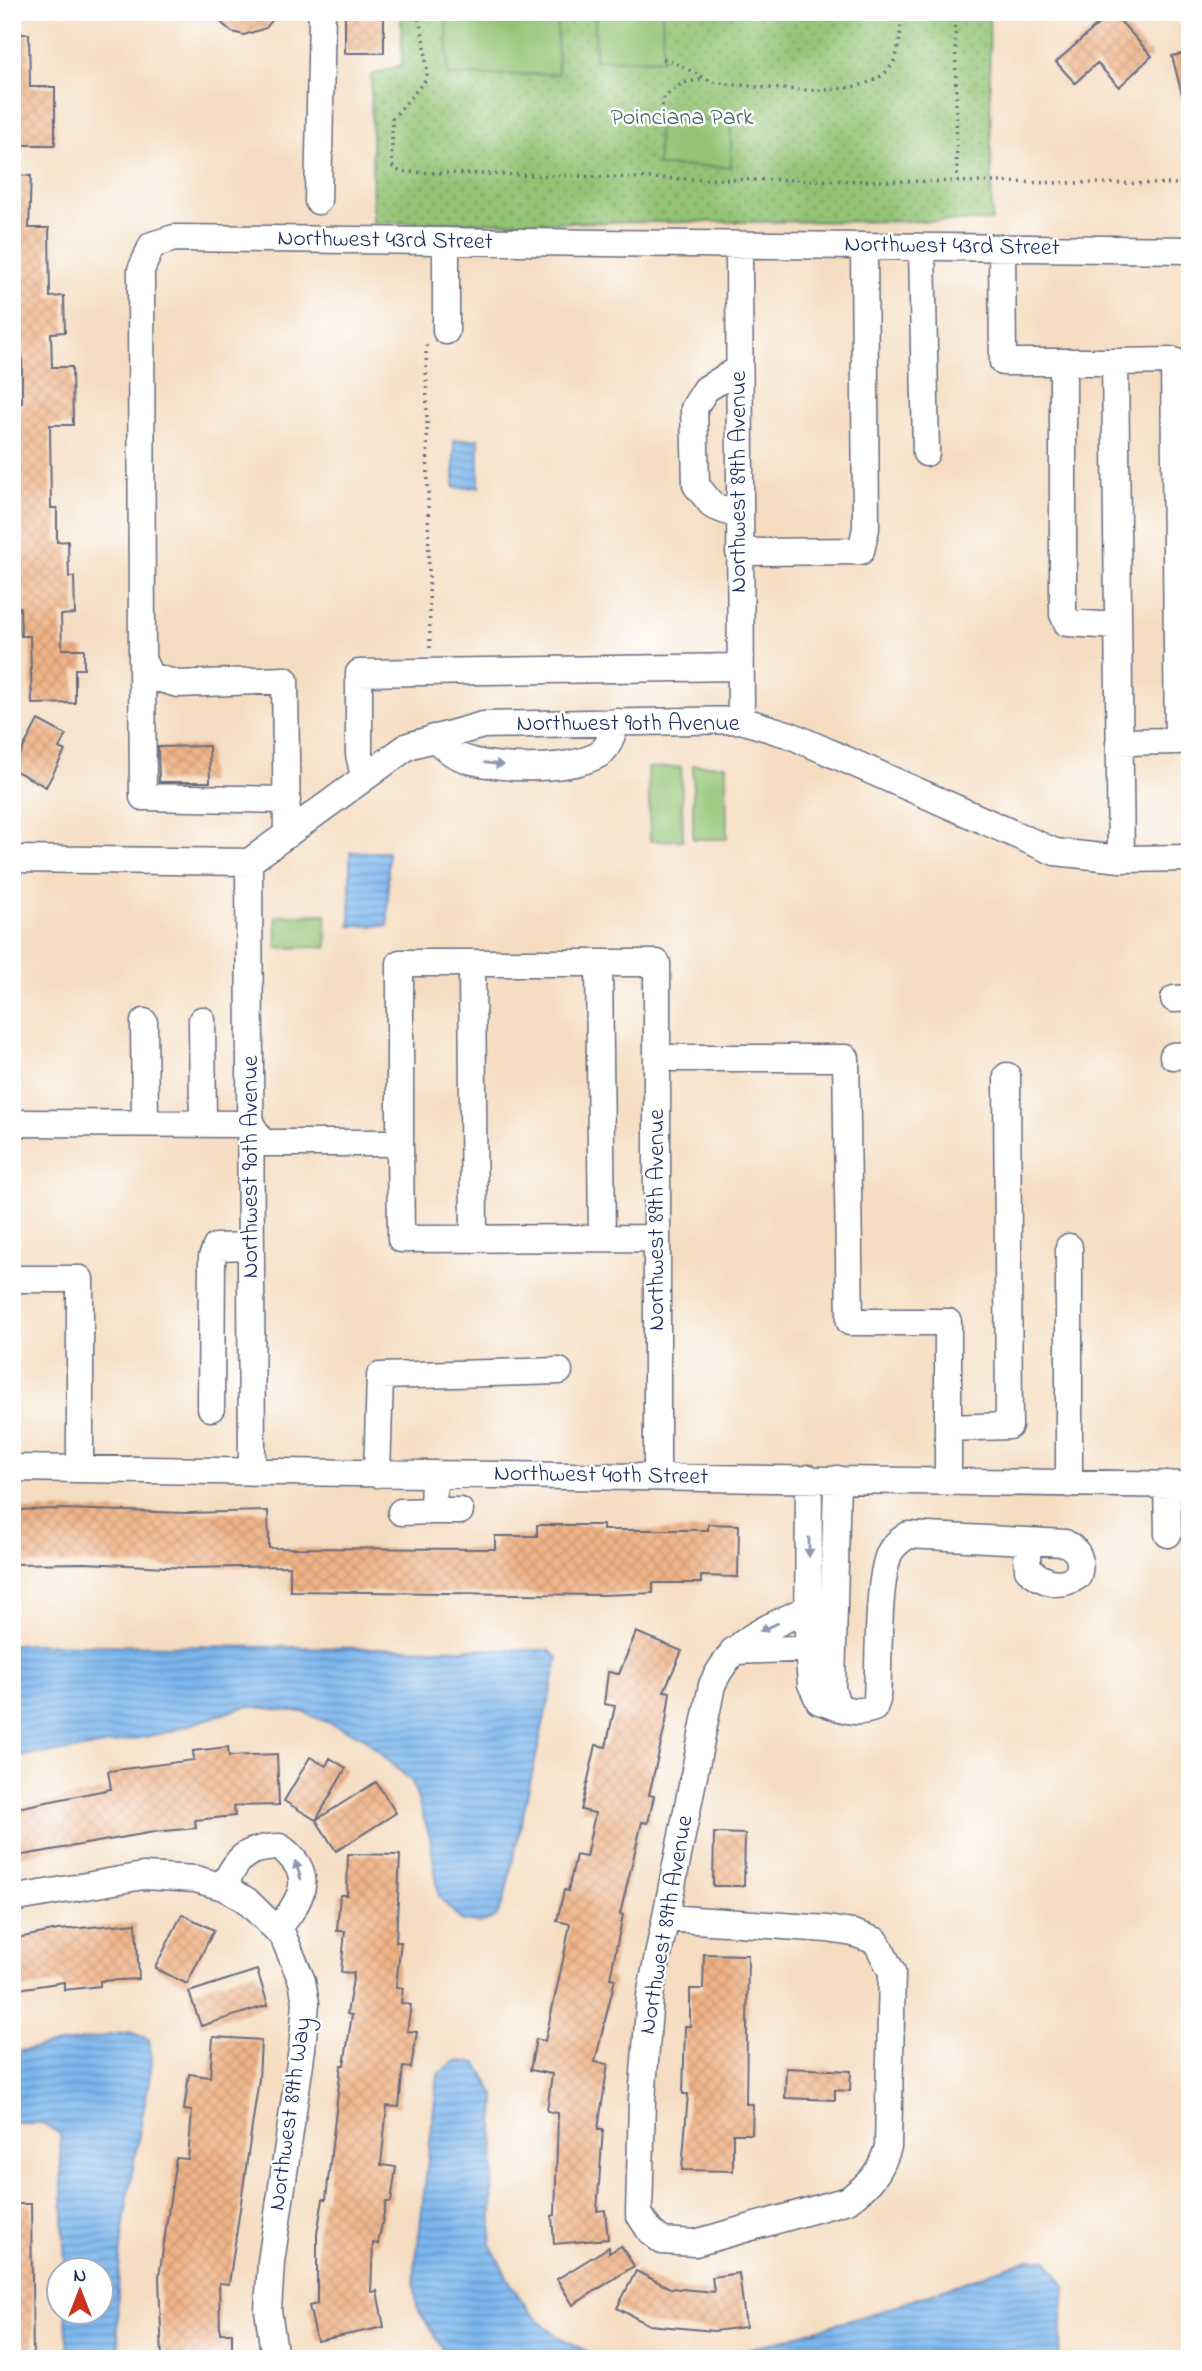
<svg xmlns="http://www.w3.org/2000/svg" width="1202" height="2371" font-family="'Indie Flower',sans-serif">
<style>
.grass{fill:url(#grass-dots);stroke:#577968;stroke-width:2}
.garden{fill:#93c373;stroke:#577968;stroke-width:2}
.water{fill:url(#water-rules);stroke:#4b72a6;stroke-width:2}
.building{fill:url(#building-cross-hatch)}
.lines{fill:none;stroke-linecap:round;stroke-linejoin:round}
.minor-casing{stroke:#676c81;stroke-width:29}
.path{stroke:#676c81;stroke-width:3.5;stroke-dasharray:2 5;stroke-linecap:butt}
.minor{stroke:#fff;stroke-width:26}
.oneway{fill:#8d97ae}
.labels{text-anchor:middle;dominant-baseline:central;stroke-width:5;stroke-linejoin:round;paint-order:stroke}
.park-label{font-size:24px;fill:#456365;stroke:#fff}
.street-label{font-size:24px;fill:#1b2f5e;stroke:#fff}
</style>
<defs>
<pattern id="grass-dots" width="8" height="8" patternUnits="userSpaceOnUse" patternTransform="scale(1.75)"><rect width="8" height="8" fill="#93c373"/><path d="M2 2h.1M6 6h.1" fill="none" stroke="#779f62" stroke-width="1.8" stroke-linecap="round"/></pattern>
<pattern id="water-rules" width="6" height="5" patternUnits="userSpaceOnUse" patternTransform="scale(1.75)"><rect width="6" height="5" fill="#7bb6ed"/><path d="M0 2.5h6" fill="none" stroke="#6494c3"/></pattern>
<pattern id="building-cross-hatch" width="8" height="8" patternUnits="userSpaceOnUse" patternTransform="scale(1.75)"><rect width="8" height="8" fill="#f0b386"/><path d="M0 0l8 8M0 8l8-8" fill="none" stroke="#cd9a76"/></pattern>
</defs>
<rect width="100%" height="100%" fill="#fff"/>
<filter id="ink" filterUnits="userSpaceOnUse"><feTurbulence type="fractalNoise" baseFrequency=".0143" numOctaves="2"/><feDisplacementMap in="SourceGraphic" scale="14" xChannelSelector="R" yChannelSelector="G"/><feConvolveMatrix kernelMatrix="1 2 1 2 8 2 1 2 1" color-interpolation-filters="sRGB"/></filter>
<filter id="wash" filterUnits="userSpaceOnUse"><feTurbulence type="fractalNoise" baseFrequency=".00686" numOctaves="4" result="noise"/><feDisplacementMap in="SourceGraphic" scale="28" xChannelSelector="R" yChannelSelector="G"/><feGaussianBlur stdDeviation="1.57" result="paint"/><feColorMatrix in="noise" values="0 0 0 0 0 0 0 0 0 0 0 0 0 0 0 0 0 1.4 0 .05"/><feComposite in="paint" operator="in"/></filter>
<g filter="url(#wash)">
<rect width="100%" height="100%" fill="#f5ddc1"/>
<path class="grass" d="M401,12H989L992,221L373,223L371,75L402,65Z"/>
<path class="garden" d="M447,12H557L558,74L448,76Z
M595,12H662L663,59L595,60Z
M658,120L731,121V167L658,166Z
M693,765H726L727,839H693Z
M681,767L683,840L650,841L648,768Z
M326,914L327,947L277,948L276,916Z"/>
<path class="water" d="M479,439V487L454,488V440Z
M350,852H388V926H350Z
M12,1644L549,1650L558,1658L504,1900L497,1916L480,1924L461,1920L439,1897L430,1837L412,1782L363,1737L303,1712L247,1706L165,1733L83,1749L12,1757Z
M129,2032L149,2039L152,2063C136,2159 109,2261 120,2359H68L66,2312H102V2270L65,2269L60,2134L42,2123H12V2052Z
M455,2061L477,2063L495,2095L491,2246L512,2286L530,2312L560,2339L604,2359H450L417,2308L414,2277L438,2074Z
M1030,2259H1046L1065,2286L1059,2359H717L881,2311Z"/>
<g id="blocks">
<path class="building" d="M209,12H279L266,28L244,35L232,32Z
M345,12H384V53H345Z
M1112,12L1152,56L1119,87L1097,63L1075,83L1056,62Z
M12,34H29L30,87H55V145H12Z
M1190,52V101L1184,102L1172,56Z
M12,175L31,176L29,228H49L50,297L64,296L65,332L51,333L52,367H72L73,425H50L51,508H57V542L68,541L69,577H74L75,614L61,615L62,649H84V669H75V703L32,704L30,636H21L20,607H12V403H22V355H12Z
M38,720L66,735L59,748L65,751L46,787L12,769Z
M209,746L210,782H159L158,747Z
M62,1509L187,1513L268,1511L269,1548L495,1549V1536H537V1525H603V1530H708V1524L739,1525L738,1577L701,1576V1583H653V1593L603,1595L290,1591V1566L188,1568L85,1563L12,1564V1510Z
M636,1632L682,1651L664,1691L670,1692L666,1722L649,1795L654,1796L648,1823L642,1822L620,1914L623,1915L610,1978L615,1979L595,2062L608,2064L598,2129H603L597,2211L605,2210L608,2239L554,2244L552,2216L555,2215L558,2113L547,2111L552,2074L530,2070L536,2039L545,2041L563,1960L570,1924L557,1921L564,1890L568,1891L576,1855L586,1857L595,1813L581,1810L596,1745L606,1747L615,1706L604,1704L608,1672L619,1674Z
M228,1747L229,1756L277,1754L279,1805L234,1806L235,1816L195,1820L196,1828L154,1832L12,1857V1809L111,1789L108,1771L194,1760L193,1751Z
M310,1757L326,1766L330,1758L346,1768L316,1820L284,1801Z
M376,1782L396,1813L336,1851L316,1820Z
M714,1833L745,1834L744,1886H713Z
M348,1854L400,1855L396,1942H401L396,1987L403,1988L401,2003L411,2005L407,2031L417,2032L411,2068L403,2067L399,2107L387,2106L381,2165L396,2167L391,2202H386L378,2244L373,2243L371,2292L377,2291L384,2327L317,2341L309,2306L317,2304V2234L323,2199H326L341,2065H344L352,2015L347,2014L354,1973L341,1972L345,1931H337L340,1895H347Z
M182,1914L214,1930L187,1984L155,1968Z
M136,1923L139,1979L100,1981V1986L64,1990V1982L12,1990V1939L58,1930Z
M704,1954L748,1955L746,2104H753L752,2134H733V2171L682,2170L688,2094H683L685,2026H690V1989H703Z
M257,1970L268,2005L201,2026L189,1992Z
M213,2037L261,2040L259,2079L229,2284L219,2283L220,2333H232V2359H162L159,2277L176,2158L188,2159L192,2111L184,2110L189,2074L210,2077Z
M786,2068L851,2071L850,2091L835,2090V2100L785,2098Z
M12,2204H31L33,2359H12Z
M621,2246L634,2266L573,2305L557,2279L609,2247V2253Z
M636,2271L670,2288L714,2292L712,2277L739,2273L746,2327L714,2331L649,2325L617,2308Z"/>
</g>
</g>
<g filter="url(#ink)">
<use href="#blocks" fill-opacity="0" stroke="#676c81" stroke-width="2"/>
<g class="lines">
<g class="minor-casing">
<path id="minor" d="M318,201L322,12
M446,241V331
M739,245L741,720
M922,247L926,453
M1002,248L1003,362H1115L1121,859
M1063,362V614L1067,623L1118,626
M1115,362L1174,361L1178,741L1119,742
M739,369L706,389L694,408L696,485L713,506L739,516
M739,552L861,551L866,528L864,246
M142,659L143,797L287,800
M433,738C440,743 447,750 454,754C484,771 568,772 598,755C609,749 612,733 617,722
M364,777L359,754V673L739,667
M287,835L285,680L178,684L150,676L142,659L141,270L152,245L174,238L1190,250
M12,859L249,862L408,746L483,725L741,720L790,735L1055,852L1121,859L1190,858
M249,862L252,1472
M472,963L474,1239
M599,963L602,1238
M1174,999L1190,998
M202,1020L203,1124
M144,1022L145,1123
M1173,1056L1190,1055
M657,1058H846L850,1322H948V1481
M12,1123L251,1124L262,1143H400V963H657V1477
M400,1143L401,1239L657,1238
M1069,1247V1484
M12,1279H80V1469
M211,1408L212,1257L216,1247L251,1246
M948,1428L1009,1426L1007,1076
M12,1468L1190,1485
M377,1474L380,1376L559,1371
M809,1478L808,1649L811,1684L819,1701C838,1707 855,1716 874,1708L877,1700C879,1664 877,1585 889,1554C893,1545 900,1541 908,1535L1065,1543C1080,1551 1082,1560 1078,1576C1060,1588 1044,1583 1028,1569L1026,1541
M837,1479L832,1689L838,1707
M1167,1484L1168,1534
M433,1511H460
M401,1512L433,1511L434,1474
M733,1651L826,1648
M223,1887C238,1857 245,1848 280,1847C318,1875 301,1900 277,1930
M12,1899L143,1876L196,1879L223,1887L246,1900L283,1936L302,1981L306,2003L302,2049L271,2262L268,2310L275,2359
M666,1918L827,1929L853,1933L876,1941L892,1972L888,2147C880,2173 870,2184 848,2200L695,2243L662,2241L650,2231L639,2214L642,2100L650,1996L712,1685C735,1636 764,1631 808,1608"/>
</g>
<path class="path" d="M417,12L425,43L427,78L392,119V166L400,172L691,179L1190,184
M955,12L957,181
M663,59C683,64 698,77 717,83C758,86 859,103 888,70C901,56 900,30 902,12
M660,120L664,97L683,83L704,79
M426,345L430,649"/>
<use href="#minor" class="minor"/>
</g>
<defs><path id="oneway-solid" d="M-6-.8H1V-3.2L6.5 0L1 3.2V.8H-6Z" transform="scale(1.75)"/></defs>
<g class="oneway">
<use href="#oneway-solid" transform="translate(494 764) rotate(7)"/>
<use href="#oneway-solid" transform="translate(809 1547) rotate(90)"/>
<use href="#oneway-solid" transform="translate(769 1627) rotate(156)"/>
<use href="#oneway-solid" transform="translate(298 1870) rotate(-108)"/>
</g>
</g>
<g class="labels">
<g class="park-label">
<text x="682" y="118">Poinciana Park</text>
</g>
<g class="street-label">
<text transform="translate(385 241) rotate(1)">Northwest 43rd Street</text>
<text transform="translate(952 247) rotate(1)">Northwest 43rd Street</text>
<text transform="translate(739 482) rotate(-90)">Northwest 89th Avenue</text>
<text x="628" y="724">Northwest 90th Avenue</text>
<text transform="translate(251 1167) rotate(-90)">Northwest 90th Avenue</text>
<text transform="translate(657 1220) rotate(-90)">Northwest 89th Avenue</text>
<text transform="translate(601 1476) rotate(1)">Northwest 40th Street</text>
<text transform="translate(667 1925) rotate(-80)">Northwest 89th Avenue</text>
<text transform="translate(291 2114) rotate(-82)">Northwest 89th Way</text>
</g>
</g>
<rect width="1202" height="2371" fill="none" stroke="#fff" stroke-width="42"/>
<g transform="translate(80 2291)"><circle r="33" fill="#ffffff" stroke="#a4acbf" stroke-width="2"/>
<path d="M0-5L12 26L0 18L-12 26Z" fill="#c8321e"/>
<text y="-10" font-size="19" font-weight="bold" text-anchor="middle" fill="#1b2f5e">N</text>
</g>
</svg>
